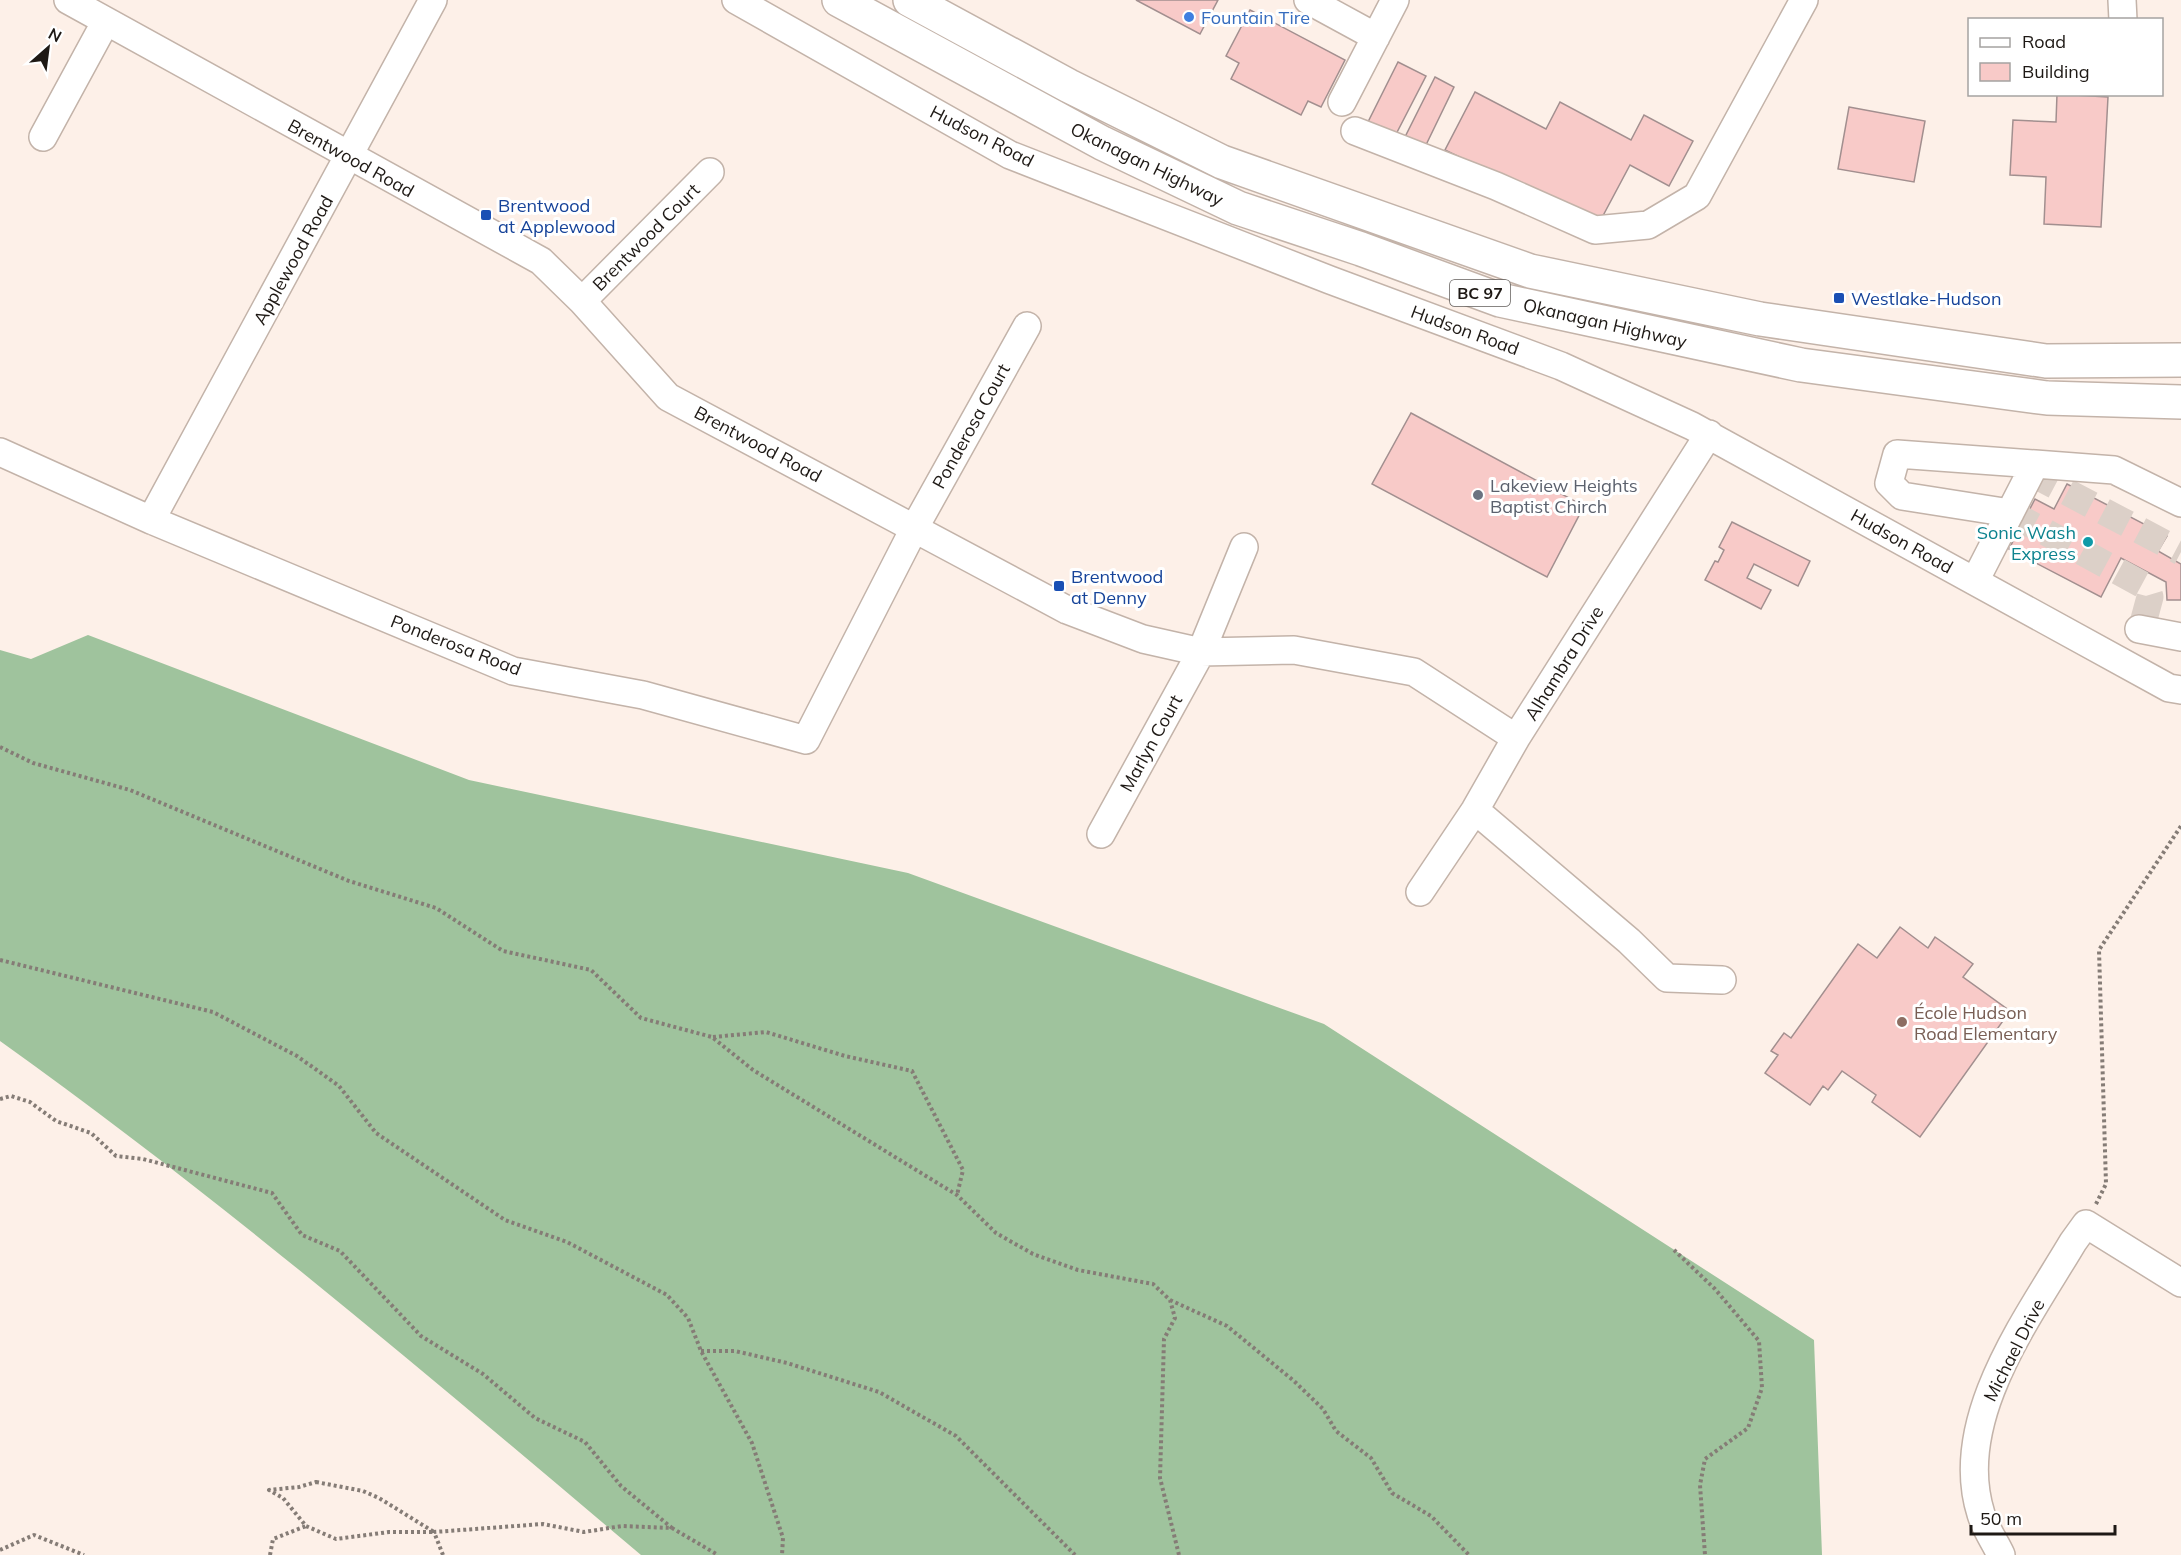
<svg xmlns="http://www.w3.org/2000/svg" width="2181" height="1555" font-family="Mulish,sans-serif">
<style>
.forest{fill:#9fc39d}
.building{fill:#f8cac8;stroke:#a28f8f;stroke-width:1.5}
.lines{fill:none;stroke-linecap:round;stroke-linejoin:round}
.minor-tunnel{stroke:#dcd0c8;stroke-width:27;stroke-dasharray:27 14;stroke-linecap:butt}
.minor-casing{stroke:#c3b3a9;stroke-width:30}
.highway-casing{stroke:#c3b3a9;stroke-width:36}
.path{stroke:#857c76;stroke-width:4;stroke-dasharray:3 3;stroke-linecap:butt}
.minor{stroke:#fff;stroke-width:27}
.highway{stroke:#fff;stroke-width:33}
.shop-dot{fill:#3f7fe0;stroke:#fff;stroke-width:2}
.transit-dot{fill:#1a4fb4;stroke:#fff;stroke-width:2}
.worship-dot{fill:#6b7280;stroke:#fff;stroke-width:2}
.culture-dot{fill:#0f9aa8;stroke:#fff;stroke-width:2}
.education-dot{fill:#8d6e63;stroke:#fff;stroke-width:2}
.labels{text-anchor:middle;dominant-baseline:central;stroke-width:6;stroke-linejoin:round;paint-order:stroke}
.shield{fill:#fff;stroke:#625e5b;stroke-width:1.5}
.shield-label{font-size:16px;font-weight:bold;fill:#1e1915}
.shop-label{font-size:18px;fill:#366cbe;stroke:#fff;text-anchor:start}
.street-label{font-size:18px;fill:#1e1915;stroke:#fff}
.transit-label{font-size:18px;fill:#164399;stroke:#fff;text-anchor:start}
.worship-label{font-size:18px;fill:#5b616d;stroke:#fff;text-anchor:start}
.culture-label{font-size:18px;fill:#0d838f;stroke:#fff;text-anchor:end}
.education-label{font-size:18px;fill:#785e54;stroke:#fff;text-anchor:start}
</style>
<rect width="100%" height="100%" fill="#fdf0e8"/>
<path class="forest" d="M88,635L469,780L908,873L1324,1024L1814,1340L1822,1555H641C431,1378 223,1200 0,1041V650L31,659Z"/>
<path class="building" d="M1136,0H1218L1200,34Z
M1250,10L1345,60L1321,107L1308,101L1301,115L1231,79L1239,63L1226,56Z
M1398,62L1426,76L1393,140L1366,126Z
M1435,77L1454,87L1424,149L1404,139Z
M1475,92L1546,129L1560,102L1631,140L1644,115L1693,141L1669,186L1630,165L1598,225L1445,150Z
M2057,94L2108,97L2101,227L2044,224L2046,177L2010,175L2013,120L2056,122Z
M1849,107L1925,121L1914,182L1838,169Z
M1411,413L1584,506L1547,577L1372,484Z
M2067,484L2167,536L2158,551L2181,564V600H2167L2166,582L2121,558L2101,597L2009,549L2035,499L2054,509Z
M1732,522L1810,561L1798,586L1754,564L1747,578L1771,590L1761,609L1705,580L1715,561L1718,562L1724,550L1719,547Z
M1900,927L1928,948L1935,937L1973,964L1963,977L2010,1011L1920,1137L1872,1102L1876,1095L1842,1071L1828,1090L1823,1086L1810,1105L1765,1073L1778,1055L1771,1051L1784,1033L1791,1038L1858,944L1877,958Z"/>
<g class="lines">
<path class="minor-tunnel" d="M2031,473L2181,552
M2010,513L2147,587L2150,597L2143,623"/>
<g class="minor-casing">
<path id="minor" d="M68,0L541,261L582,301L668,397L1067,610L1143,639L1201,652L1294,650L1414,672L1516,738
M736,0L1010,155L1330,280L1561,366L1692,426L2169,688L2181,690
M1308,0L1376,37
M2122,0L2123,20
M1342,102L1395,0
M1355,131L1496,186L1595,230L1648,225L1697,196L1804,0
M43,137L106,21
M582,301L710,172
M0,452L151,520L513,671L643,695L806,740L915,527L1027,326
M2010,513L1902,496L1889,483L1897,454L2035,464
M151,520L433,0
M1975,581L2035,464L2114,470L2181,503
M2139,629L2181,637
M1475,810L1629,941L1667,978L1722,980
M1101,834L1201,652L1244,547
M1420,892L1475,810L1516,738L1709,434
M2001,1555C1995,1542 1985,1528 1981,1514C1951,1420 2028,1318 2073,1242L2086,1224L2181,1283"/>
</g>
<g class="highway-casing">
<path id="highway" d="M839,0L1102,143L1238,208L1361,249L1500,300L1801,365L2047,398L2181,402
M910,0L1069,86L1222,162L1530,271L1760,319L2046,361L2181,360"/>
</g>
<path class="path" d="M0,747L33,763L130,790L349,881L436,908L503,951L591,970L641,1018L712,1037L753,1070L957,1195L996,1233L1033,1254L1078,1270L1153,1284L1170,1300L1175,1318L1164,1339L1160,1478L1179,1555
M0,960L213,1012L297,1056L339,1086L376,1133L505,1220L567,1242L667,1295L688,1318L701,1351L752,1443L783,1538L782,1555
M713,1037L766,1032L845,1056L912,1071L963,1170L957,1195
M0,1099L11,1096L30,1102L56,1121L91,1133L116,1156L143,1159L272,1193L302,1235L340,1251L421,1336L483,1374L535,1418L585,1442L621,1486L672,1528
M2096,1204L2106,1184L2099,950L2181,826
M1674,1250L1715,1289L1759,1341L1762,1388L1748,1428L1705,1459L1700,1485L1705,1555
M1170,1300L1227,1326L1294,1381L1323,1409L1336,1431L1371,1458L1392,1493L1431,1516L1469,1555
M701,1351H735L787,1363L879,1392L956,1436L1075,1555
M316,1482L363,1491L379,1498L434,1532H389L336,1539L306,1526L283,1498L269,1490L299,1487Z
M0,1550L34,1535L84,1555
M270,1555L273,1539L306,1526
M443,1555L434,1532L543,1524L584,1532L622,1526L672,1528L718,1555"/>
<use href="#minor" class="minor"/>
<use href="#highway" class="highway"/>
</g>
<circle class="shop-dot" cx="1189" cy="17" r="6"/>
<g class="transit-dot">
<rect x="480" y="209" width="12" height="12" rx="3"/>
<rect x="1833" y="292" width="12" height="12" rx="3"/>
<rect x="1053" y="580" width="12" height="12" rx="3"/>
</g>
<circle class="worship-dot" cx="1478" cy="495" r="6"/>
<circle class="culture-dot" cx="2088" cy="542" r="6"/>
<circle class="education-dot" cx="1902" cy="1022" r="6"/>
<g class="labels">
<rect class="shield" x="1450" y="280" width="60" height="26" rx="4.5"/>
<g class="shield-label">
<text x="1480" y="293">BC 97</text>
</g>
<g class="shop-label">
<text x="1201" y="17">Fountain Tire</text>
</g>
<g class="street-label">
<text transform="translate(982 136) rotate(27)">Hudson Road</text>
<text transform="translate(351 158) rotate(29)">Brentwood Road</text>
<text transform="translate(1147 164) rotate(26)">Okanagan Highway</text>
<text transform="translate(646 237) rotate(-45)">Brentwood Court</text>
<text transform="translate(293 260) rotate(-61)">Applewood Road</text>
<text transform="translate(1605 323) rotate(13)">Okanagan Highway</text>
<text transform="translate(1465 330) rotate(20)">Hudson Road</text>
<text transform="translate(971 426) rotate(-61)">Ponderosa Court</text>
<text transform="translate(758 444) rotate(28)">Brentwood Road</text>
<text transform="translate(1902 541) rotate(29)">Hudson Road</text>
<text transform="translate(456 645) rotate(21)">Ponderosa Road</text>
<text transform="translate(1564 663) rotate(-58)">Alhambra Drive</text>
<text transform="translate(1151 743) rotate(-61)">Marlyn Court</text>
<text transform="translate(2014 1350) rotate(-63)">Michael Drive</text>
</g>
<g class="transit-label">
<text x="498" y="205">Brentwood<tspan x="498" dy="21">at Applewood</tspan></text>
<text x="1851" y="298">Westlake-Hudson</text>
<text x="1071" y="576">Brentwood<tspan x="1071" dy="21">at Denny</tspan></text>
</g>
<g class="worship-label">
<text x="1490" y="485">Lakeview Heights<tspan x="1490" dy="21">Baptist Chirch</tspan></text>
</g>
<g class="culture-label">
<text x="2076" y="532">Sonic Wash<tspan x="2076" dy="21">Express</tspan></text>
</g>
<g class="education-label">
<text x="1914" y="1012">École Hudson<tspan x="1914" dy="21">Road Elementary</tspan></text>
</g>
</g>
<rect x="1968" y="18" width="195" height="78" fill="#ffffff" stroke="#a5a3a1" stroke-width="1.5"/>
<rect x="1980" y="38" width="30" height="9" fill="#ffffff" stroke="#a5a3a1" stroke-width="1.5"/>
<text x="2022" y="48" font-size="18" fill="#1e1915">Road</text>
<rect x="1980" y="63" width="30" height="18" fill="#f8cac8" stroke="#a5a3a1" stroke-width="1.5"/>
<text x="2022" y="78" font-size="18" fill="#1e1915">Building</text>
<g transform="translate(48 48) rotate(28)" stroke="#ffffff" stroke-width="4.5" paint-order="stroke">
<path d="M0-4.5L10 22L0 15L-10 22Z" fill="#1e1915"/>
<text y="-9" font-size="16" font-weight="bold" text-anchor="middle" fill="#1e1915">N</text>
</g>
<path d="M1971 1525v9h144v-9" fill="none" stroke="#1e1915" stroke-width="3"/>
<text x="1980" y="1525" font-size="18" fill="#1e1915" stroke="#ffffff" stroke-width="4.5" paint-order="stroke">50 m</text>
</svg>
